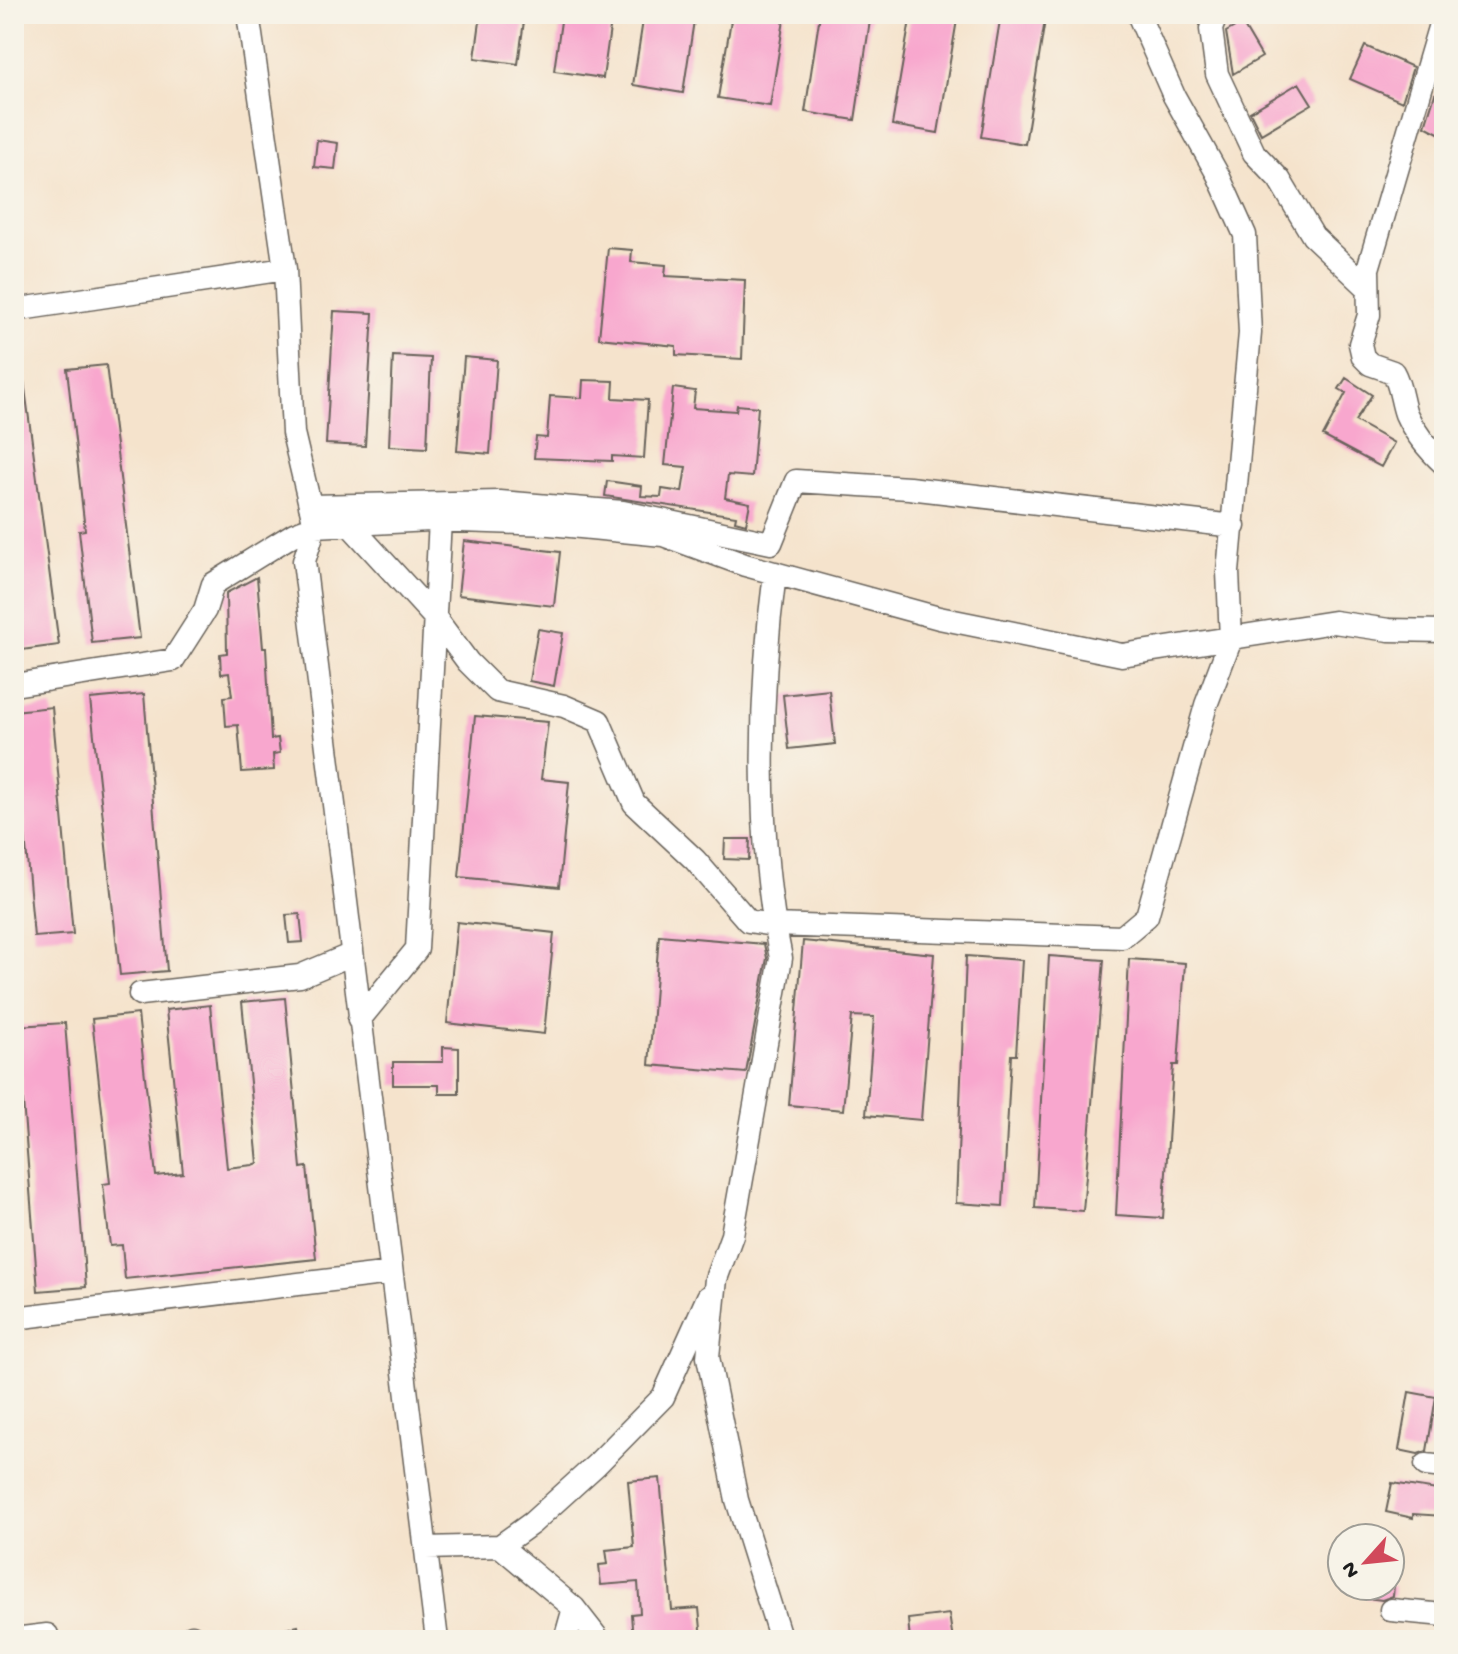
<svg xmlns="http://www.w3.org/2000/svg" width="1458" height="1654" font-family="'Gochi Hand',sans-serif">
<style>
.building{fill:#f8a7ce}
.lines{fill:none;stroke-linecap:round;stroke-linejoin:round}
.minor-casing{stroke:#68625a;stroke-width:25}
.minor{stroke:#fff;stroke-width:22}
</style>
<rect width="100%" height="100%" fill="#f7f3e8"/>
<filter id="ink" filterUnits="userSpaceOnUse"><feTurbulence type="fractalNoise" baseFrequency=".0125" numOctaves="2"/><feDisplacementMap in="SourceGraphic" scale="16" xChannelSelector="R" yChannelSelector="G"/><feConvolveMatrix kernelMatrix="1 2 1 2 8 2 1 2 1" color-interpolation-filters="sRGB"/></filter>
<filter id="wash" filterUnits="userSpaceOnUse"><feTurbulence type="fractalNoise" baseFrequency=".006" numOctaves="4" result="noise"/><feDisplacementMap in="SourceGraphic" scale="32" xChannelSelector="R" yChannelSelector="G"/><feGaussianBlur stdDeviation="1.8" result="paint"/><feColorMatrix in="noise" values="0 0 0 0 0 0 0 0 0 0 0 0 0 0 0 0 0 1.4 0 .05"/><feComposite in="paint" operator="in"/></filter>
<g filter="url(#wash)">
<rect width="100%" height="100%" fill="#f5e3cc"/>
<g id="blocks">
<path class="building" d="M481,14H525L518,64L475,58Z
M562,14H612L603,78L554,71Z
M644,14H695L683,93L633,85Z
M732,14H785L770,106L718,98Z
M820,14H871L855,120L805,112Z
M911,14H958L938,133L892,125Z
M1001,14H1046L1025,144L981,137Z
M1242,23L1262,57L1233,74L1226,32Z
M1365,46L1413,67L1402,102L1350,79Z
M1299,83L1312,104L1261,134L1250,112Z
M1435,94L1444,99V136L1425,126Z
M317,140L338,143L335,169L314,167Z
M608,248L632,250L631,262L666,265L665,276L745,280L742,359L676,355V346L599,338Z
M334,311L373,313L365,446L326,444Z
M393,356L431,358L427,448L389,446Z
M464,357L497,360L490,454L457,451Z
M106,365L140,638L92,643L79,531L85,530L67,369Z
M14,366H22L59,645L14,651Z
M1346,378L1372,395L1355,421L1394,443L1381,467L1323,436L1346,393L1339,389Z
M583,380L614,381L613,398L648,400L644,458L612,456V461L534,458L536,437L547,438L550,396L582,398Z
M673,388L695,391L693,408L736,411L737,405L758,407L752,477L728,475L725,498L750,503L746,524L735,521L736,516L605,496L607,481L642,486L641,496L661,497L662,489L682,492L686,467L665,465Z
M464,541L560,552L554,606L458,595Z
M257,577L263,648H266L271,739L278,738L280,753L273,754L274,770L242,772L238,725L226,726L224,697L232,696L229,673L221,674L220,654L227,653L226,593Z
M538,629L563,633L554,686L529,681Z
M829,690L835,744L789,749L783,695Z
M144,694L167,971L120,975L90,699Z
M52,707L73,934L34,937L14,711Z
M475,716L548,722L541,779L569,782L559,887L459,877Z
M725,839H750L749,860L724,859Z
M300,914L303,942L289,943L286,915Z
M457,922L554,933L544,1034L447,1023Z
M659,935L764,944L767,958L746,1073L649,1065Z
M803,941L934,954L921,1120L866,1115L874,1017L852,1016L843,1110L789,1105Z
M966,956L1022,960L1016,1055H1011L1003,1206L956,1203Z
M1049,956L1104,960L1083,1211L1035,1208Z
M1129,959L1185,963L1178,1065H1173L1163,1218L1116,1215Z
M285,998L301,1168L307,1167L316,1259L125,1279L122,1245L110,1246L103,1184L110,1183L92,1019L138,1014L156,1176L183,1173L166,1010L210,1005L227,1168L253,1165L258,1163L242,1002Z
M65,1023L86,1287L38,1291L17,1026Z
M443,1047L459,1048V1094H439V1085H393V1062H443Z
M1409,1392L1436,1397L1427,1451L1418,1454L1399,1450Z
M660,1478L672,1610L699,1608L702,1640H633L631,1614L640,1613L638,1582L601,1585L599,1565L608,1564L606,1550L634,1547L628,1481Z
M1392,1483L1444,1491V1516L1413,1514V1518L1386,1512Z
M1368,1586H1394L1393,1596L1382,1600L1366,1598Z
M949,1614L953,1640H910L908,1619Z
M298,1626L301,1640H260L259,1635Z"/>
</g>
</g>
<g filter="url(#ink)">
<use href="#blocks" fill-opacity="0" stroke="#68625a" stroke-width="2"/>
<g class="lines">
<g class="minor-casing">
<path id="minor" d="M248,14L285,269L293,433L315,526L304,561L437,1640
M1217,14L1211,29L1217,74L1254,153L1279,179L1313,236L1368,288
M1443,14L1368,269L1369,315L1360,344L1363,357L1370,364L1393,372C1401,386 1401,400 1406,414C1415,434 1428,449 1444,464
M14,310L285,269
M310,506L500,502L623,512L771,543L796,481L909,488L1234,526
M349,524L437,620L468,662L497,691L564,706L599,721L634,803L695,860L748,921L774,925L1122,937L1147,916L1206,705L1231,639L1228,572L1250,333L1245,235L1218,175L1174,96L1138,14
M775,573C759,692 756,840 781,958L732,1235L716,1279L708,1357L737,1500L781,1640
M14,685L173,660L205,610L213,584L294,534L315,526L430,520L550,524L663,535L745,565L939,618L1122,655L1334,622L1389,630L1444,631
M140,994L300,976L350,955
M359,1020L417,949L440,520
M14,1318L391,1273
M1426,1465L1444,1467
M500,1546L532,1523L596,1465L663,1397L708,1297
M426,1548L500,1546L574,1608L599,1640
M1391,1610L1444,1615
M192,1636V1640
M14,1639L47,1635L48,1640
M565,1640L574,1608"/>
</g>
<use href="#minor" class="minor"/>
</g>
</g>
<rect width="1458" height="1654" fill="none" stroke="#f7f3e8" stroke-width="48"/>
<g transform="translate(1366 1562) rotate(243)"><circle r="38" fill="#f7f3e8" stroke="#9f9d96" stroke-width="2"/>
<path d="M0-6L14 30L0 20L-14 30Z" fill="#d1495b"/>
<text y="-12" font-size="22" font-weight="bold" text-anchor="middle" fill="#1c1c1c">N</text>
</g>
</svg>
